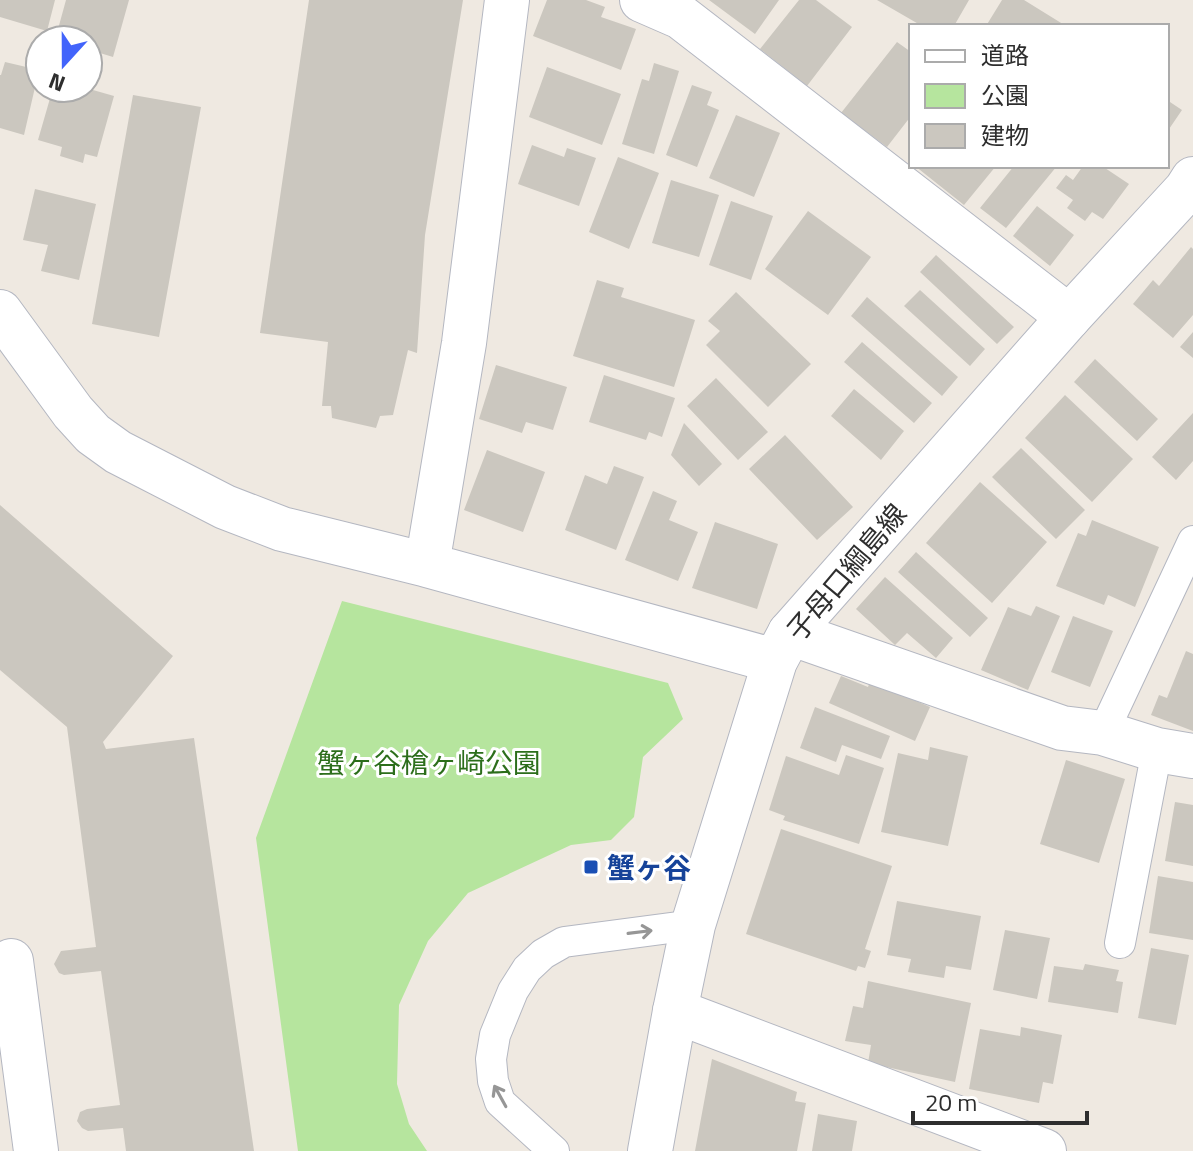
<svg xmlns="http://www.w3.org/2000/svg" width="1193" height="1151" font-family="'Titillium Web','Noto Sans JP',sans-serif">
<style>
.green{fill:#b6e59e}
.building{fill:#cbc7bf}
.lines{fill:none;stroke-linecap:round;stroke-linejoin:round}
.service-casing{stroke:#b4b7c1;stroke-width:32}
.minor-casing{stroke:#b4b7c1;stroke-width:46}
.secondary-casing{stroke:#b4b7c1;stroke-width:46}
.service{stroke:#fff;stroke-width:30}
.minor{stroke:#fff;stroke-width:44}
.secondary{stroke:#fff;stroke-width:44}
.oneway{stroke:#969696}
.transit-dot{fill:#1a4fb4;stroke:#fff;stroke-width:3}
.labels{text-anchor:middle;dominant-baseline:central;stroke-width:6;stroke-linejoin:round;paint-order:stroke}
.street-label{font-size:28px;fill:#2e2e2e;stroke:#fff}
.park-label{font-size:28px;fill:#2c6e1b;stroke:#fff}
.transit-label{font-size:28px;font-weight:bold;fill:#164399;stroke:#fff;text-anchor:start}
</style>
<rect width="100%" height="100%" fill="#efe9e1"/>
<path class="green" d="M342,601L668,683L683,719L643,757L634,817L611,840L571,845L468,893L428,941L399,1005L397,1084L409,1124L427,1151H298L256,838Z"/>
<path class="building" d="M0,0H55L47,31L0,17Z
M66,0H129L113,57L100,53L98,62L88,59V40H55Z
M309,0H463L425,235L417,353L408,350L393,415L380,416L376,428L332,418L331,406H322L328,342L260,333Z
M547,0H586L605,7L601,17L636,29L621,70L533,36Z
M709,0H779L755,34Z
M799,0H816L852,27L807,86L760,49Z
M877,0H969L954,26H922Z
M1002,0H1024L1066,26H986Z
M897,42L911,52V116L887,147L841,113Z
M5,62L39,70L24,135L0,128V75H1Z
M654,63L679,71L654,154L622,144L642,79L649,81Z
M547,67L621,94L602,145L529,117Z
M692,85L712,92L707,105L719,110L697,167L666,155Z
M53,88H86L114,96L97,157L85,154L83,163L60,156L62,147L38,140Z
M133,95L201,107L159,337L92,324Z
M1167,100L1182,110L1167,132Z
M736,115L780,133L754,197L709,178Z
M532,145L564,157L567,148L596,158L579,206L518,184Z
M618,157L659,173L629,249L589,232Z
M915,166H996L964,205Z
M1014,166H1057L1006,228L980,208Z
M1083,166H1102L1129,184L1103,219L1092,212L1085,221L1067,208L1073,200L1056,188L1066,175L1073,180Z
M671,180L719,195L699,257L652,243Z
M35,189L96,204L79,280L41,271L48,245L23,240Z
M731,201L773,216L751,280L709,265Z
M1037,206L1074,235L1050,266L1013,236Z
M808,211L871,257L828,315L765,269Z
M1191,247L1193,249V315L1173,338L1133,304L1153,280L1159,286Z
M936,255L1014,327L997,344L920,272Z
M597,280L624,288L621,297L695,320L674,387L573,356Z
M920,290L985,349L970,366L904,306Z
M736,292L811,364L768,407L706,345L720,331L708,321Z
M867,297L958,377L942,396L851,316Z
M1193,332V358L1180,347Z
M862,342L932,403L914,423L844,362Z
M1095,359L1158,419L1137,441L1074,382Z
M496,365L567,387L553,430L526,422L522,433L479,419Z
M604,375L675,398L662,437L649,432L646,440L589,422Z
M716,378L768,432L738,460L687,406Z
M854,389L904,431L881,460L831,416Z
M1065,395L1133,459L1092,502L1025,438Z
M1193,413V461L1176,480L1152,457Z
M684,423L722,464L699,486L671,455Z
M785,435L853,507L817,540L749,469Z
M1021,448L1085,510L1056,539L992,477Z
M487,450L545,472L523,532L464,510Z
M614,466L644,477L616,550L565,530L585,475L607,484Z
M980,482L1047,542L992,603L926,543Z
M653,491L677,501L669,520L698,532L678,581L625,560Z
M0,505L173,656L103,742L106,749L194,738L254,1151H126L123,1128L88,1131L82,1128L77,1121L80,1112L87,1109L120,1105L101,971L64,975L59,973L54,964L61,951L96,947L67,727L0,670Z
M1092,520L1159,547L1135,607L1108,595L1104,605L1056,586L1078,533L1086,536Z
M715,522L778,544L757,609L692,588Z
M916,552L988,618L970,637L898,572Z
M885,577L953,638L936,658L907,633L895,645L856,609Z
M1036,606L1060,616L1028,690L981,670L1008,607L1031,616Z
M1073,616L1113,631L1090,687L1051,672Z
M1186,651L1193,654V731L1151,715L1159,695L1167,698Z
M841,676L868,687L870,681L930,707L915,741L829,703Z
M815,707L890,736L881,759L842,745L836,762L800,748Z
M930,747L968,756L948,846L881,832L898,753L928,760Z
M846,755L884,768L859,844L783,820L785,816L769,810L786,756L839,775Z
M1066,760L1125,779L1099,863L1040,844Z
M1175,802L1193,805V866L1165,861Z
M781,829L892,866L865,949L871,951L865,968L858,966L856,971L746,934Z
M1158,876L1193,882V940L1149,933Z
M897,901L981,916L971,970L946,966L944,978L908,972L911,959L887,955Z
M1005,930L1050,938L1037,999L993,990Z
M1151,948L1189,955L1176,1025L1138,1018Z
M1085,964L1119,970L1116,981L1123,982L1118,1013L1048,1002L1054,966L1083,970Z
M868,981L971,1003L955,1082L868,1063L871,1045L845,1041L853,1006L863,1008Z
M1021,1027L1062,1035L1053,1084L1043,1082L1039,1103L969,1089L980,1029L1020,1036Z
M712,1059L797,1092L795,1101L806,1103L797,1151H695Z
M818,1114L857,1121L852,1151H812Z"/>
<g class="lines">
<g class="service-casing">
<path id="service" d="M1103,733L1193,541
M1120,943L1157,750
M554,1151L500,1102L493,1081L491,1059L495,1035L513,991L527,969L543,954L564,942L693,925"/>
</g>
<g class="minor-casing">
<path id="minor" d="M642,0L681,17L1069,317
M0,312L73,412L93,434L118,452L225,507L282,529L427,565L775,661
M427,565L464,343L507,0
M790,633L1062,728L1103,733L1157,750L1193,756
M11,961L36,1151
M675,1011L1044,1151"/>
</g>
<g class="secondary-casing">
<path id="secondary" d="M650,1151L675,1011L693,925L775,661L790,633L1069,317L1186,190L1193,179"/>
</g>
<use href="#service" class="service"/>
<use href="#minor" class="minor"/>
<use href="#secondary" class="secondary"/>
</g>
<defs><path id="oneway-shaft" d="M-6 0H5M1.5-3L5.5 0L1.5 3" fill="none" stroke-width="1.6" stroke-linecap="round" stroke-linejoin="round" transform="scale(2)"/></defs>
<g class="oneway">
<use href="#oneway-shaft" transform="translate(640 932) rotate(-7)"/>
<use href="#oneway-shaft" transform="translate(500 1096) rotate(-119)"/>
</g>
<rect class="transit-dot" x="583" y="859" width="16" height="16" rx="4"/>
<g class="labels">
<g class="street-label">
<text transform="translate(846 572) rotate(-50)">子母口綱島線</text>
</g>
<g class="park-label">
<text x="429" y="762">蟹ヶ谷槍ヶ崎公園</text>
</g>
<g class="transit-label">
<text x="607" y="867">蟹ヶ谷</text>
</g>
</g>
<rect x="909" y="24" width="260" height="144" fill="#ffffff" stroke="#ababab" stroke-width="2"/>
<rect x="925" y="50" width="40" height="12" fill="#ffffff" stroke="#ababab" stroke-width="2"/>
<text x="981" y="64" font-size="24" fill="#2e2e2e">道路</text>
<rect x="925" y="84" width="40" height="24" fill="#b6e59e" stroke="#ababab" stroke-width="2"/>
<text x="981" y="104" font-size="24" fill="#2e2e2e">公園</text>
<rect x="925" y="124" width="40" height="24" fill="#cbc7bf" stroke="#ababab" stroke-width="2"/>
<text x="981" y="144" font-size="24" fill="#2e2e2e">建物</text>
<g transform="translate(64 64) rotate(201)"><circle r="38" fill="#ffffff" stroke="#ababab" stroke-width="2"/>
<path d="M0-6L14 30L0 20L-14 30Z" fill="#4264fb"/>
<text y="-12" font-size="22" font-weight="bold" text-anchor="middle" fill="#2e2e2e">N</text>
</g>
<path d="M913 1111v12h174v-12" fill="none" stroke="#2e2e2e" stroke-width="4"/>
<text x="925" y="1111" font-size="24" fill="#2e2e2e" stroke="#ffffff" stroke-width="6" paint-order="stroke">20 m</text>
</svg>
